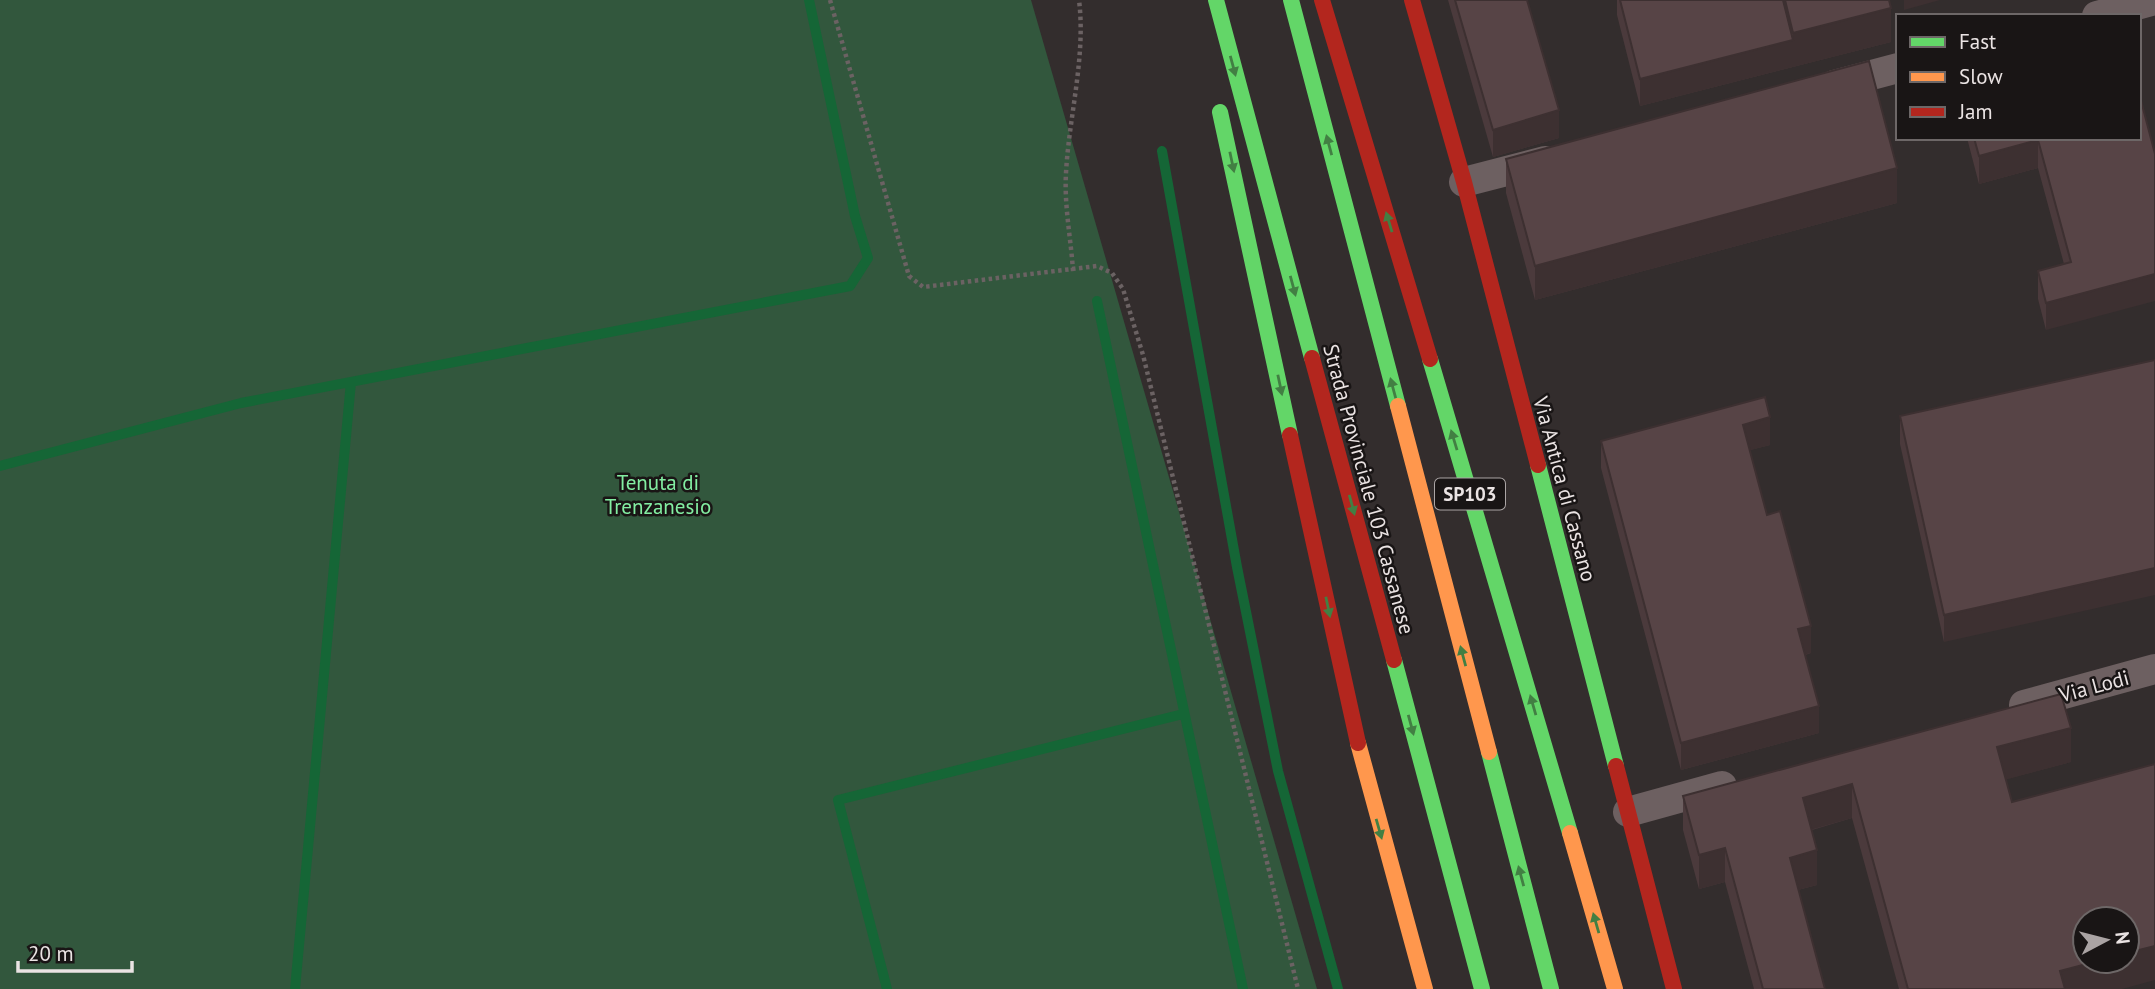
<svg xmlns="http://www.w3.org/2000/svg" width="2155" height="989" font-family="'PT Sans',sans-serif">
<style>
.green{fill:#32573d}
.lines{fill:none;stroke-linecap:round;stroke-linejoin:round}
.stream{stroke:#156636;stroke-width:10}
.path{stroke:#6b6263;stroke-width:4.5;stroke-dasharray:3.5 3.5;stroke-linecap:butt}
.street{stroke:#6d6061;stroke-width:30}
.fast{stroke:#63d668;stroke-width:16}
.slow{stroke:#ff974d;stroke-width:16}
.jam{stroke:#b3261e;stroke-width:16}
.wall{fill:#4b3a3c}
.shaded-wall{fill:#3d3031}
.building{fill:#574446;stroke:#3d3031;stroke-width:2}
.oneway{fill:#427f43}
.labels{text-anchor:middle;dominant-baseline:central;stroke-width:5;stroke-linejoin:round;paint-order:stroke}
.shield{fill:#191515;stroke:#aba5a5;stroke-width:2}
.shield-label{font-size:19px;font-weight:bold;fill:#eae3e3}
.park-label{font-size:21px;fill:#83eea2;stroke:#191515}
.street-label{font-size:21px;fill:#eae3e3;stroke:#191515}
</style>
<rect width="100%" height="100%" fill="#332d2d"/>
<path class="green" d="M0,0H1031L1317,989H0Z"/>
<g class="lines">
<path class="stream" d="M1162,151L1237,567L1278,771L1338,989
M1097,301L1243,989
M0,466L241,403L850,286L868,258L855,216L809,0
M295,989L351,382
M887,989L838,800L1183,714"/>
<path class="path" d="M830,0L909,276L923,287L1097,266L1112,273L1123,289L1143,355L1298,989
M1073,271C1071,239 1064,205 1066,173C1069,116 1086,57 1079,0"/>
<path class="street" d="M2097,16L2155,0
M1834,85L1898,68
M1464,182L1545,161
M2024,705L2155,669
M1628,812L1722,786"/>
<path class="fast" d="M1216,0L1312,358
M1291,0L1398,406
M1220,112L1290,435
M1430,359L1570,833
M1538,465L1616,766
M1394,660L1482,989
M1489,752L1551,989"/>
<path class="slow" d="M1398,406L1489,752
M1358,743L1425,989
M1570,833L1615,989"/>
<path class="jam" d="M1322,0L1430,359
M1412,0L1464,182L1538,465
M1312,358L1394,660
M1290,435L1358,743
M1616,766L1674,989"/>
</g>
<path class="wall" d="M1448,0H1527L1559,138L1493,157Z
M1617,0H1889L1891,42L1640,106L1617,15Z
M1967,138H2139L2046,330L2038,299V271L2064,264L2038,168L1979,184Z
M1506,159L1897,203L1535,300L1506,193Z
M2155,360L1944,642L1900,444V416Z
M1601,441L1770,445L1750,450L1767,515L1811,653L1805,655L1819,733L1681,770L1601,468Z
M2071,762L2006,779L2012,802L2122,989H1899L1852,818L1812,830L1817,885L1798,890L1825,989H1754L1725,882L1699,889L1683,830V796Z"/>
<path class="shaded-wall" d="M1904,0H1940L1904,10Z
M1891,8V42L1793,67V33Z
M1793,40V67L1640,106V79Z
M1559,110V138L1493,157V130Z
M2038,140V168L1979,184V156Z
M1897,168V203L1535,300V266Z
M2155,274V301L2046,330V303Z
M1770,417V445L1743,452V425Z
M2155,568V595L1944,642V615Z
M1811,626V653L1798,656V629Z
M1819,706V733L1681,770V743Z
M2071,728V762L1997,782V747Z
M1852,784V818L1803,832V798Z
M1725,848V882L1699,889V855Z
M1817,850V885L1790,892V858Z
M2155,946V980L2122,989H2060V971L2098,961H2127V953Z"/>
<path class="building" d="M1455,0H1527L1559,110L1493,130Z
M1620,0H1783L1793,40L1640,79Z
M1785,0H1889L1891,8L1793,33Z
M1869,61L1897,168L1535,266L1506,159Z
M2139,93L2155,154V274L2046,303L2038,271L2071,262L2038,140L1979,156L1974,138H2139Z
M2155,360V568L1944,615L1900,416Z
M1765,397L1770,417L1743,425L1767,515L1780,511L1811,626L1798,629L1819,706L1681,743L1601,441Z
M2061,694L2071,728L1997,747L2012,802L2155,764V946L2127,953V919H2085V961H2098L2060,971L2065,989H1908L1852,784L1803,798L1817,850L1790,858L1825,989H1763L1725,848L1699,855L1683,796Z"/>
<defs><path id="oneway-solid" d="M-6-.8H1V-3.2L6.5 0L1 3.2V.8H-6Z" transform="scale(1.75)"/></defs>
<g class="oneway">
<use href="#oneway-solid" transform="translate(1233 66) rotate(75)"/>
<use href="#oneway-solid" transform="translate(1329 145) rotate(-105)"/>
<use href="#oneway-solid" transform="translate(1232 162) rotate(78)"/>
<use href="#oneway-solid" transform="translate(1389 222) rotate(-107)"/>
<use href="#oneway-solid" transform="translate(1293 286) rotate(75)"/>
<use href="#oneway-solid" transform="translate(1280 385) rotate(78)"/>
<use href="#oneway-solid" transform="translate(1393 388) rotate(-105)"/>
<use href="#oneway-solid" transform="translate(1454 440) rotate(-107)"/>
<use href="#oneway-solid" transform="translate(1352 505) rotate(75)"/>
<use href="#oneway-solid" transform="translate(1328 607) rotate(78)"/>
<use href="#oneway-solid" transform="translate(1463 656) rotate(-105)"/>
<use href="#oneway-solid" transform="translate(1533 705) rotate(-106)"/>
<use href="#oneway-solid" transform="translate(1411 725) rotate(75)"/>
<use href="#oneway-solid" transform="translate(1379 829) rotate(74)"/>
<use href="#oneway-solid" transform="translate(1521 876) rotate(-105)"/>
<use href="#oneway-solid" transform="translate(1596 923) rotate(-106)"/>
</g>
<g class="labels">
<rect class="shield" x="1435" y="478.5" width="70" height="31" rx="5"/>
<g class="shield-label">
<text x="1470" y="494">SP103</text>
</g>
<g class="park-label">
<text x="658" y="482">Tenuta di<tspan x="658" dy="24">Trenzanesio</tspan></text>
</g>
<g class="street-label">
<text transform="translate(1369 489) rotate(75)">Strada Provinciale 103 Cassanese</text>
<text transform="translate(1565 489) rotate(75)">Via Antica di Cassano</text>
<text transform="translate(2094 686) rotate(-15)">Via Lodi</text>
</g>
</g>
<rect x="1896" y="14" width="245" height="126" fill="#191515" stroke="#6d6767" stroke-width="2"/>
<rect x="1910" y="37" width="35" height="10" fill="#63d668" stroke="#6d6767" stroke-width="2"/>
<text x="1959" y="49" font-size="21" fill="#eae3e3">Fast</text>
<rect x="1910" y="72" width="35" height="10" fill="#ff974d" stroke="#6d6767" stroke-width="2"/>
<text x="1959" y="84" font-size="21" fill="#eae3e3">Slow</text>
<rect x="1910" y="107" width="35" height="10" fill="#b3261e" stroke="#6d6767" stroke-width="2"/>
<text x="1959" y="119" font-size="21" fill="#eae3e3">Jam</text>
<g transform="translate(2106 940) rotate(83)"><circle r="33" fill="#191515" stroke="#6d6767" stroke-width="2"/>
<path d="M0-5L12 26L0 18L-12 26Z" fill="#aaa3a3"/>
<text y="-10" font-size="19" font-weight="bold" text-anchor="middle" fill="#eae3e3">N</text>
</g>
<path d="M18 961v10h114v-10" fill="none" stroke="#eae3e3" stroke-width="3.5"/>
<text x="28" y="961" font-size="21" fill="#eae3e3" stroke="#191515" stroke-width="5" paint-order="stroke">20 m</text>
</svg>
